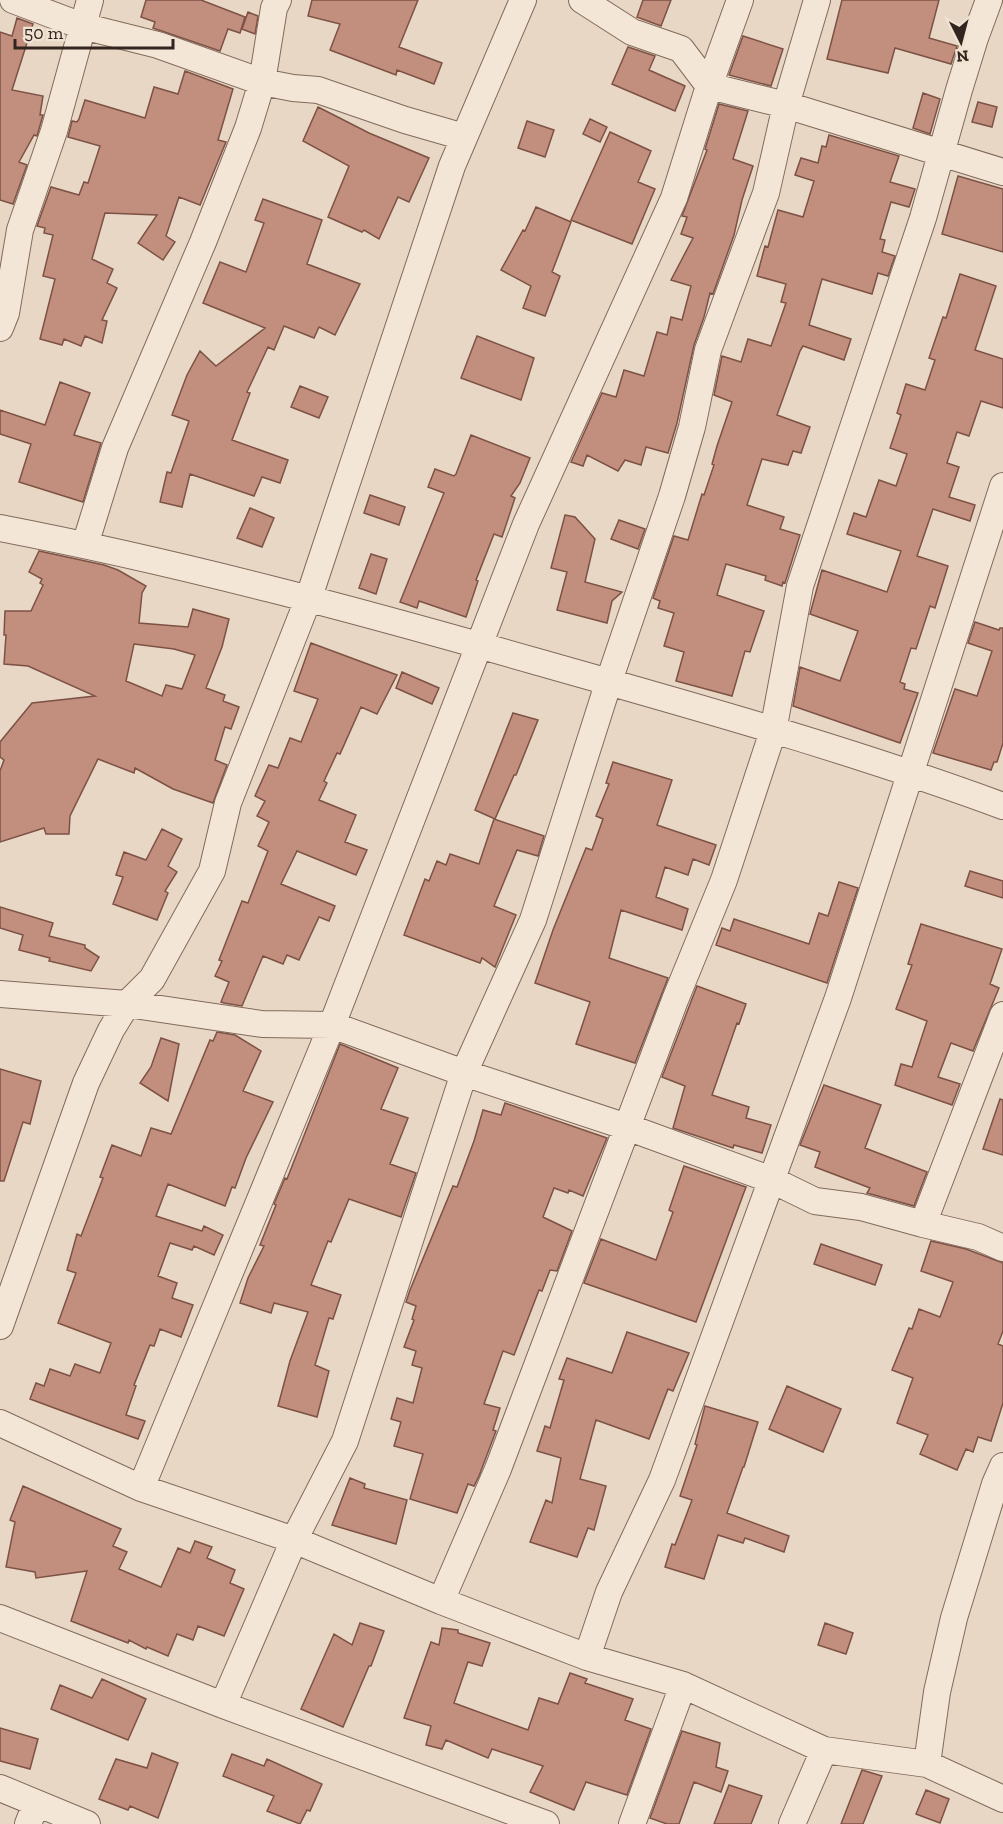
<svg xmlns="http://www.w3.org/2000/svg" width="1003" height="1824" font-family="'Zilla Slab',serif">
<style>
.building{fill:#c28f7e;stroke:#7d5245;stroke-width:1.5;fill-rule:evenodd}
.lines{fill:none;stroke-linecap:round;stroke-linejoin:round}
.minor-casing{stroke:#816a5c;stroke-width:28}
.minor{stroke:#f4e6d6;stroke-width:26}
</style>
<rect width="100%" height="100%" fill="#e8d7c4"/>
<path class="building" d="M146,0H201L245,17L240,33L228,29L220,51L153,28L155,22L141,17Z
M312,0H418L399,47L442,63L434,84L397,70L396,75L330,50L340,24L308,16Z
M643,0H671L661,26L637,17Z
M842,0H939L929,38L957,46L951,64L895,48L888,73L827,59Z
M248,12L258,16L255,34L242,29Z
M17,18L33,24L12,90L43,96L40,115H43L37,136L34,135L19,162L27,165L13,204L0,200V32L12,36Z
M743,36L783,49L771,86L729,75Z
M628,47L655,56L649,70L685,86L675,111L612,84Z
M185,71L233,89L218,140L226,142L200,205L179,197L166,236L175,242L163,260L138,243L157,215L105,213L92,259L113,269L107,283L117,288L102,320L107,321L102,343L85,336L81,346L64,339L62,345L40,339L55,279L43,276L53,235L44,233L45,228L37,226L51,187L79,195L84,182L88,183L100,146L68,137L72,121L77,122L79,119L85,100L145,118L154,87L178,94Z
M923,93L940,99L930,134L913,128Z
M978,102L997,107L992,127L972,122Z
M719,104L748,111L733,159L753,166L742,200L734,235L713,294L710,293L704,317L694,345L677,423L668,453L646,447L641,465L625,460L618,471L587,455L583,466L571,462L602,393L616,397L624,370L644,376L657,332L667,335L671,317L682,320L691,286L671,280L693,238L681,234L687,217L682,216L707,150L705,149Z
M318,107L369,133L429,158L409,202L398,197L379,239L364,230L362,232L328,217L349,166L303,141Z
M590,119L607,127L600,142L583,134Z
M527,121L554,130L545,157L518,148Z
M610,132L651,151L638,182L655,189L632,244L571,220Z
M829,135L899,156L890,182L915,189L909,207L891,202L880,239L885,240L882,252L895,256L888,276L878,273L872,294L822,279L809,325L851,339L844,360L803,346L800,351L777,415L810,427L801,453L793,451L788,465L762,459L747,505L784,517L780,529L800,535L785,583L783,582L782,586L765,580L766,576L726,564L717,595L764,611L750,652L745,651L732,696L676,681L684,652L664,646L674,613L658,608L660,601L653,598L674,536L688,540L702,494L704,495L714,465L712,464L717,446L732,402L714,395L722,356L741,362L748,339L771,346L786,303L781,302L786,284L757,276L765,246L768,247L778,210L803,217L814,181L795,175L801,158L818,163L822,146L826,147Z
M958,176L1003,189V252L942,234Z
M263,199L322,220L307,264L360,284L335,335L319,327L314,338L284,326L274,350L268,347L247,392L250,393L232,440L288,460L280,483L262,477L254,496L190,474L182,507L160,502L167,472L171,473L189,421L172,415L187,375L200,351L216,366L265,328L203,303L220,262L246,272L264,223L255,220Z
M536,207L571,222L552,272L560,276L545,316L523,308L531,286L501,270L523,230L525,231Z
M960,274L996,286L975,350L1003,359V408L981,401L969,436L957,432L947,463L959,467L949,497L975,505L970,521L933,509L917,556L948,566L935,608L930,606L916,649L911,648L900,682L905,684L904,689L918,693L900,743L793,706L800,667L840,681L858,631L810,614L822,570L887,592L901,551L847,534L854,513L866,517L879,480L896,486L907,454L890,448L901,415L897,413L906,384L925,390L935,360L929,358L943,317L946,318Z
M477,336L534,358L521,400L461,378Z
M60,382L90,393L74,435L101,443L83,502L19,482L31,444L0,434V410L45,425Z
M300,386L328,397L319,418L291,407Z
M471,435L530,458L520,483L511,496L515,498L502,537L494,534L476,580L478,581L466,617L419,601L417,608L400,602L444,493L428,487L435,469L454,476L456,474Z
M370,495L405,507L399,525L364,513Z
M250,508L274,518L262,547L237,538Z
M565,515L575,517L595,539L585,582L622,592L612,601L607,623L557,610L567,572L551,568Z
M619,520L645,529L638,549L611,539Z
M39,551L104,565L118,570L146,586L142,593L139,623L188,627L193,609L229,619L222,647L206,688L225,695L223,701L239,707L231,729L225,727L215,760L227,765L213,803L173,789L135,768L134,773L98,759L70,816L69,834H46L44,828L0,842V771L4,760L0,757V742L32,703L95,696L28,666L4,664L6,635H4L5,611H31L43,585L40,583L42,579L29,572ZM134,644L174,649L195,655L182,689L166,685L162,696L126,681Z
M371,554L387,559L376,594L359,588Z
M975,622L999,630L1000,628H1003V743L997,762H994L991,770L933,753L955,689L977,696L992,651L968,643Z
M311,643L397,675L377,714L361,707L340,754L337,753L324,781L327,783L319,800L356,815L345,842L367,850L356,875L297,851L281,884L335,906L329,921L319,917L299,960L287,955L283,964L263,956L242,1006L224,1003L221,1002L229,982L215,976L222,961L219,960L242,901L248,903L268,851L258,846L269,822L257,816L265,801L255,796L269,765L278,768L290,738L301,742L318,699L294,691Z
M402,672L439,688L432,704L396,688Z
M513,713L538,720L516,775H514L495,819L475,810Z
M613,762L672,780L657,825L716,845L709,865L693,859L688,875L665,867L656,897L688,909L682,930L621,910L609,958L668,978L635,1063L576,1044L590,1002L535,983L553,930L586,848L592,850L603,819L596,816L609,784L606,783Z
M494,819L544,836L538,856L517,850L494,906L516,915L495,967L482,958L480,963L404,935L425,879L429,881L437,861L446,865L450,854L479,864Z
M162,829L182,839L168,866L177,872L165,891L168,893L157,920L113,904L123,877L116,875L124,852L146,860Z
M970,871L1003,881V898L965,886Z
M839,882L858,888L827,983L716,945L722,928L730,931L734,919L809,944L819,913L828,916Z
M0,907L53,923L49,936L85,945V948L99,957L91,971L49,961L50,958L19,950L23,935L0,928Z
M921,924L1002,949L990,984L999,988L973,1051L951,1043L938,1077L960,1084L952,1105L895,1085L901,1064L912,1067L927,1021L896,1009L912,965L908,964Z
M697,986L746,1004L739,1024L737,1023L712,1095L749,1107L746,1118L771,1125L762,1153L734,1145L733,1148L673,1128L685,1086L662,1077Z
M217,1032L235,1035L261,1051L243,1091L273,1102L246,1158L235,1188L232,1187L225,1206L168,1184L156,1216L202,1231L204,1226L223,1235L214,1255L194,1246L192,1250L170,1243L158,1276L177,1283L172,1298L193,1305L181,1337L160,1329L154,1346L150,1345L134,1385L136,1386L126,1415L145,1421L138,1439L30,1399L36,1383L44,1386L50,1369L70,1376L75,1364L100,1373L111,1343L58,1323L76,1273L67,1270L77,1234L81,1236L103,1178L100,1177L112,1145L141,1156L151,1128L171,1134L210,1040L213,1041Z
M161,1038L179,1044L168,1101L140,1083L151,1067Z
M340,1044L398,1068L381,1109L408,1118L390,1164L416,1173L401,1217L349,1199L331,1242L328,1241L311,1285L341,1295L333,1319L329,1318L315,1365L329,1371L317,1417L278,1406L290,1361L308,1312L274,1303L271,1313L240,1303L248,1278L264,1246L260,1245L276,1205L274,1204L285,1178L287,1179Z
M0,1069L41,1081L30,1124L23,1122L4,1181H0Z
M824,1085L881,1105L865,1148L927,1172L914,1206L867,1193L870,1188L815,1167L820,1152L800,1145Z
M1000,1099L1003,1100V1155L983,1149Z
M505,1103L607,1138L583,1196L569,1190L568,1193L554,1188L543,1217L572,1231L557,1271L550,1270L542,1291L539,1290L514,1355L503,1351L484,1404L500,1408L493,1430L496,1431L479,1476L474,1486L468,1484L457,1513L410,1499L423,1454L394,1446L401,1422L391,1419L397,1398L413,1403L422,1368L412,1365L416,1351L404,1347L414,1320L412,1319L416,1306L406,1302L410,1290L453,1186L457,1187L474,1141L483,1110L501,1115Z
M684,1166L746,1187L696,1322L584,1283L601,1239L656,1260L673,1212L669,1210Z
M931,1241L966,1249L1003,1263V1331L998,1344L1003,1346V1403L991,1441L978,1437L973,1452L966,1449L957,1470L920,1454L928,1435L897,1423L913,1378L892,1370L909,1328L912,1329L919,1309L940,1317L953,1282L921,1271Z
M821,1244L882,1265L875,1285L814,1264Z
M627,1332L689,1353L673,1391L668,1389L649,1439L596,1420L580,1479L606,1486L594,1530L588,1528L577,1557L530,1542L546,1500L552,1503L561,1458L537,1451L545,1426L550,1428L564,1380L559,1379L567,1358L612,1373Z
M787,1386L841,1409L823,1452L769,1429Z
M705,1406L758,1422L744,1467H743L727,1513L789,1536L784,1552L745,1538L743,1543L718,1535L704,1579L665,1567L672,1544L675,1545L692,1500L680,1496L697,1445L695,1444Z
M350,1478L365,1484L364,1488L407,1500L396,1544L332,1525Z
M23,1486L121,1529L113,1546L127,1552L119,1569L161,1587L178,1548L190,1553L195,1541L212,1547L207,1558L235,1570L230,1583L244,1589L224,1636L198,1626L193,1640L177,1634L168,1656L147,1647L146,1649L129,1640L128,1643L71,1621L87,1571L36,1578L35,1572L6,1567L15,1522L10,1520Z
M360,1623L384,1631L371,1666H369L343,1727L301,1709L334,1634L352,1645Z
M825,1623L853,1633L846,1654L818,1645Z
M442,1628L458,1630V1633L490,1643L482,1666L468,1662L454,1703L517,1726L528,1730L539,1698L558,1704L570,1673L587,1679L585,1683L633,1699L625,1720L651,1729L627,1795L586,1782L574,1810L530,1792L543,1766L492,1749L488,1758L446,1740L442,1749L426,1745L431,1726L404,1718L431,1642L439,1645Z
M102,1679L146,1699L128,1740L51,1709L60,1685L92,1698Z
M0,1728L38,1739L30,1769L0,1761Z
M682,1731L720,1743L716,1767L728,1771L721,1792L694,1782L679,1824H667L650,1818Z
M152,1753L178,1763L158,1818L130,1806L128,1810L99,1799L116,1759L147,1768Z
M232,1754L264,1766L267,1759L322,1784L310,1811L307,1810L300,1824L267,1811L274,1796L223,1776Z
M862,1770L882,1776L863,1824H841Z
M729,1785L762,1796L751,1824H714Z
M926,1790L949,1799L940,1823L916,1814Z"/>
<g class="lines">
<g class="minor-casing">
<path id="minor" d="M13,0L82,26L158,45L262,82L293,88L318,90L405,120L464,137
M582,0L632,32L681,49L709,86L786,105L1003,172
M0,328L6,313L20,230L54,131L90,0
M0,528C182,563 360,611 538,662C694,706 851,750 1003,806
M85,545L115,448L203,242L248,128L262,82L274,8L278,0
M0,994L127,1004L262,1024L332,1025L464,1073L627,1127L772,1180L815,1201L861,1207L923,1224L978,1237L1003,1248
M923,1224L1003,1015
M0,1326L86,1083L111,1030L127,1004L152,979L212,871L228,803L309,597L452,166L523,0
M0,1423L141,1488L294,1540L441,1601L587,1657L683,1685L824,1750L927,1764L1003,1799
M141,1488L332,1025L526,524L674,198L709,86L740,0
M441,1601L498,1469L675,1000L724,880L773,731L800,586L923,218L959,90L975,38L989,0
M0,1618L223,1705L546,1824
M587,1657L609,1592L662,1480L838,998L1003,486
M223,1705L294,1540L345,1441L464,1073L533,920L609,681L672,496L692,427L708,350L766,193L786,105L817,0
M927,1764L937,1692L954,1618L995,1484L1003,1466
M0,1788L87,1824
M28,1824L36,1804
M632,1824L683,1685
M792,1824L824,1750"/>
</g>
<use href="#minor" class="minor"/>
</g>
<g transform="translate(961 42) rotate(174)" stroke="#f1e3d2" stroke-width="4.5" paint-order="stroke">
<path d="M0-4.5L10 22L0 15L-10 22Z" fill="#32251f"/>
<text y="-9" font-size="16" font-weight="bold" text-anchor="middle" fill="#32251f">N</text>
</g>
<path d="M15 39v9h158v-9" fill="none" stroke="#32251f" stroke-width="3"/>
<text x="24" y="39" font-size="18" fill="#32251f" stroke="#f1e3d2" stroke-width="4.5" paint-order="stroke">50 m</text>
</svg>
